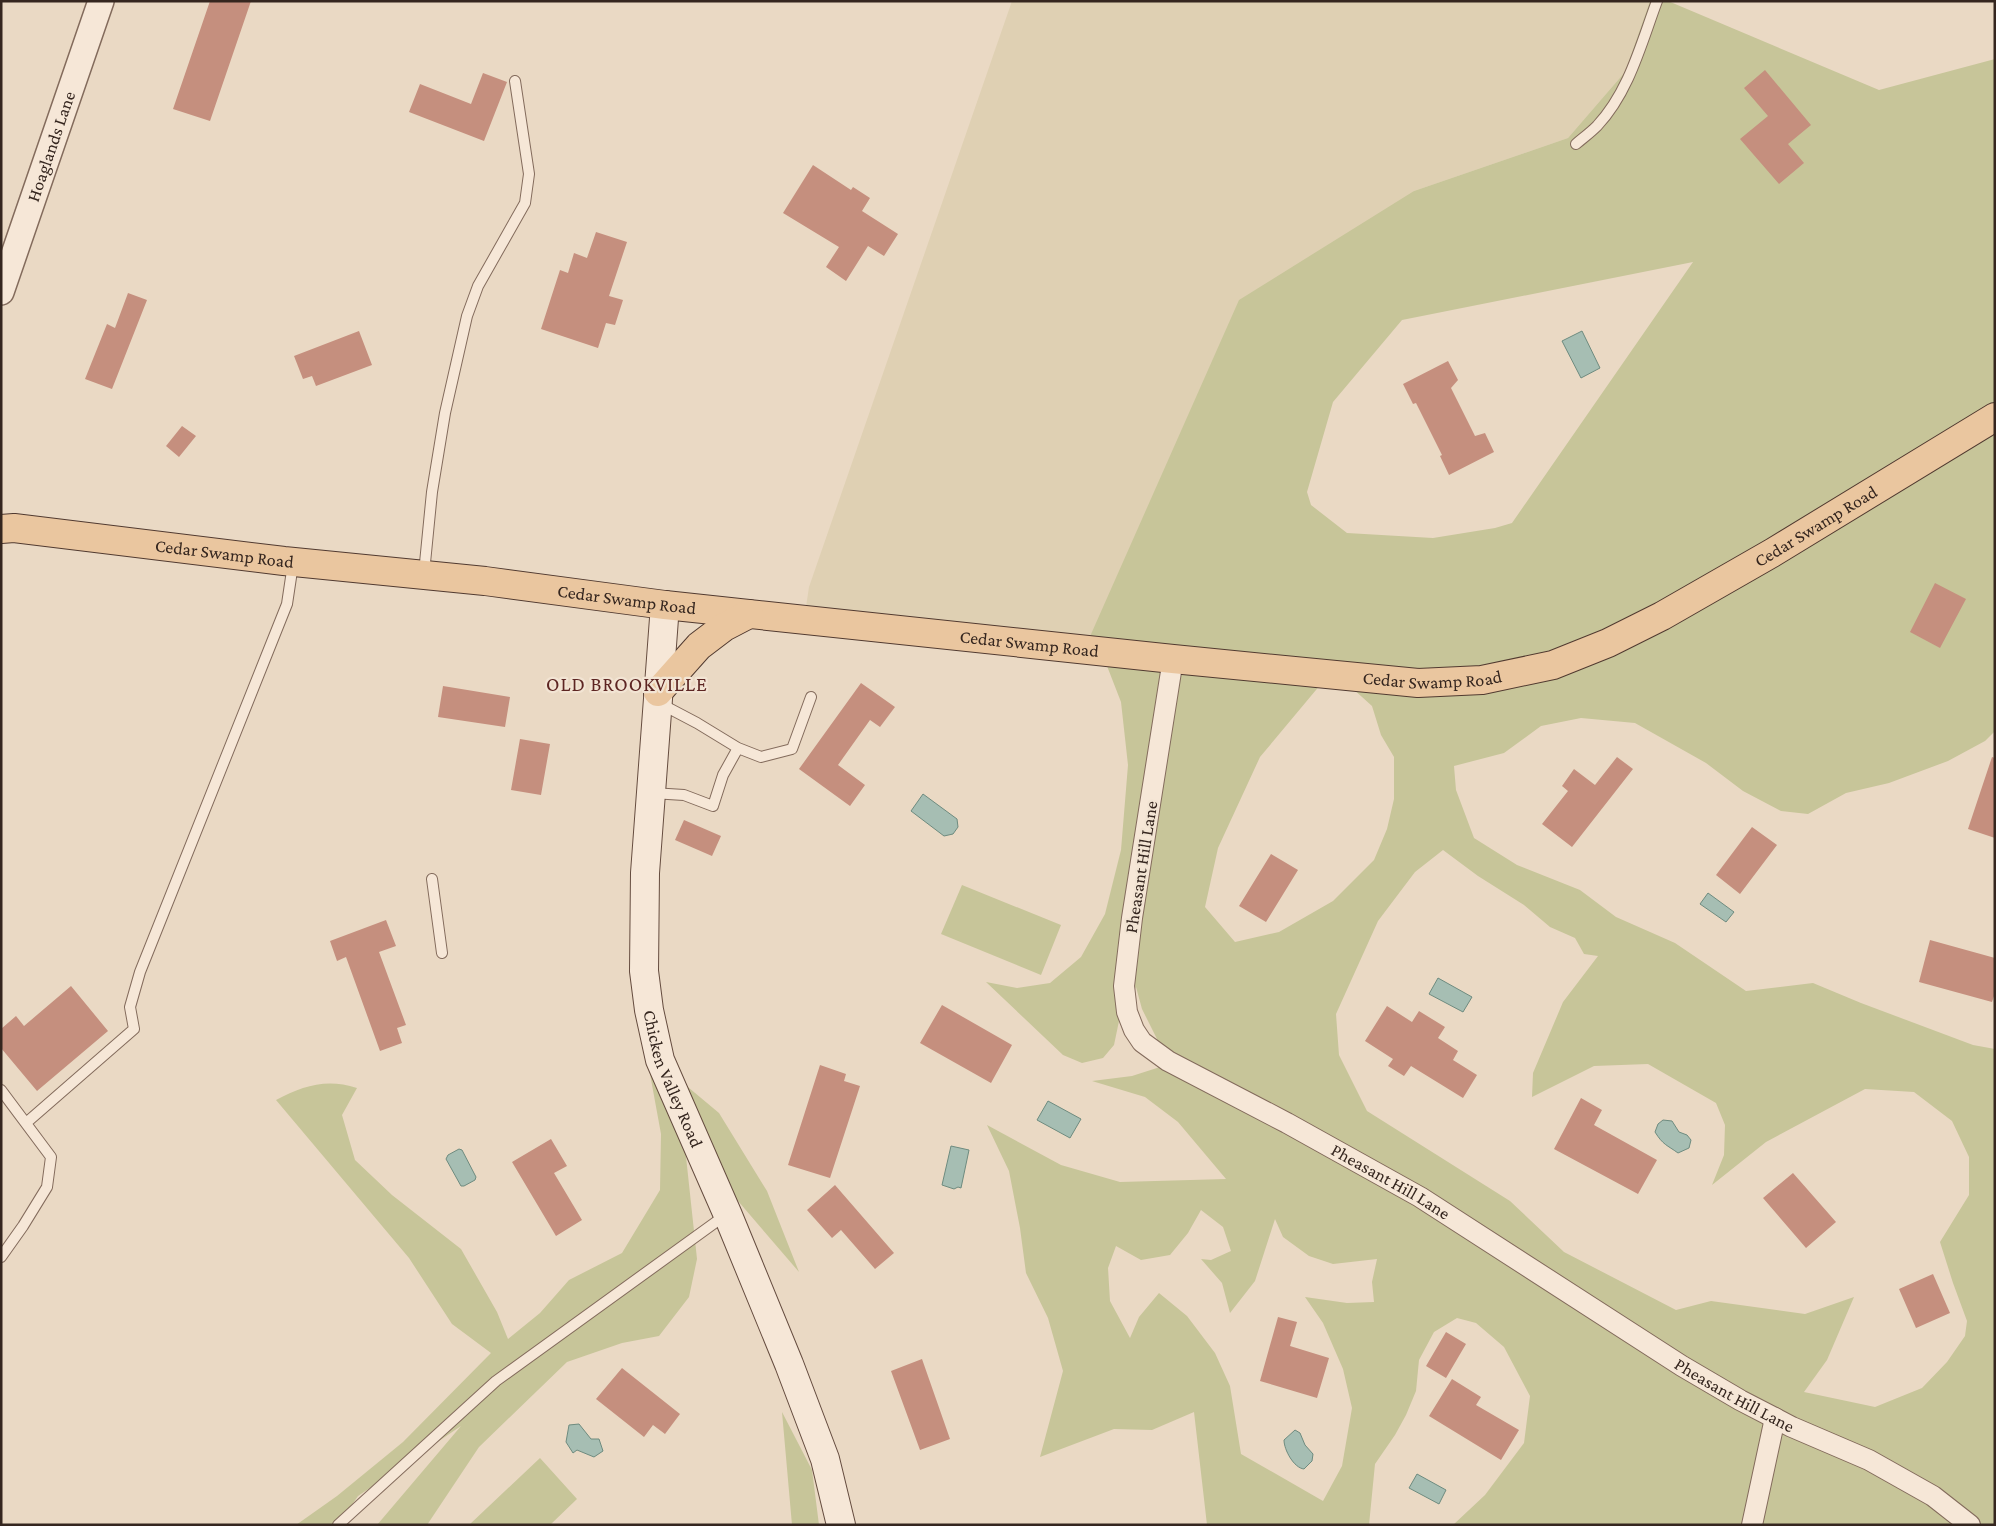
<svg xmlns="http://www.w3.org/2000/svg" width="1996" height="1526" font-family="'Crimson Pro',serif">
<style>
.farmland{fill:#dfd0b3}
.green{fill:#c7c599;fill-rule:evenodd}
.water{fill:#a6beb3;stroke:#6e8b7f}
.building{fill:#c58f7e}
.lines{fill:none;stroke-linecap:round;stroke-linejoin:round}
.service-casing{stroke:#836b5c;stroke-width:12}
.minor-casing{stroke:#836b5c;stroke-width:22}
.tertiary-casing{stroke:#836b5c;stroke-width:28}
.secondary-casing{stroke:#654c3f;stroke-width:30}
.primary-casing{stroke:#513a30;stroke-width:30}
.service{stroke:#f6e7d7;stroke-width:10}
.minor{stroke:#f6e7d7;stroke-width:20}
.tertiary{stroke:#f6e7d7;stroke-width:25}
.secondary{stroke:#f6e7d7;stroke-width:28}
.primary{stroke:#eac69f;stroke-width:28}
.labels{text-anchor:middle;dominant-baseline:central;stroke-width:4.5;stroke-linejoin:round;paint-order:stroke}
.street-label{font-size:18px;fill:#35261f;stroke:#f2e4d3}
.quarter-label{font-size:20px;letter-spacing:1px;fill:#5d2522;stroke:#f2e4d3}
</style>
<rect width="100%" height="100%" fill="#ead9c4"/>
<path class="farmland" d="M1012,1H1650L1625,72L1568,138L1414,191L1084,650L804,620L809,587Z"/>
<path class="green" d="M1650,1H1668L1879,90L1995,59V731L1985,741L1948,761L1889,783L1846,793L1808,814L1781,811L1743,791L1706,763L1635,723L1581,718L1541,726L1504,753L1454,766L1456,790L1474,838L1517,865L1580,890L1616,917L1675,943L1746,991L1813,983L1861,1003L1973,1045L1995,1049V1525H1453L1485,1495L1524,1443L1530,1396L1504,1347L1476,1323L1457,1318L1434,1332L1419,1360L1416,1391L1406,1415L1395,1435L1375,1464L1369,1525H1207L1194,1412L1152,1430L1114,1429L1040,1457L1063,1371L1048,1318L1026,1273L1020,1228L1009,1171L987,1125L1061,1165L1120,1182L1226,1179L1178,1122L1145,1097L1092,1081L1132,1076L1160,1067L1157,1039L1142,1009L1136,987L1119,1021L1114,1045L1103,1058L1082,1063L1063,1055L986,982L1017,988L1050,983L1081,957L1105,914L1121,850L1128,765L1121,702L1107,666L1094,654L1495,684L1662,616L1482,680L1084,650L1239,300L1414,191L1568,138L1625,72ZM1693,262L1512,523L1495,528L1433,538L1347,533L1311,505L1307,492L1333,402L1402,320ZM1341,678L1372,706L1381,735L1394,757V799L1387,829L1374,860L1333,901L1279,932L1235,942L1205,907L1218,848L1260,757L1321,684ZM1443,850L1478,876L1524,905L1550,927L1575,938L1584,954L1598,956L1563,1002L1533,1073L1532,1097L1594,1066L1648,1064L1716,1103L1725,1125L1724,1155L1712,1185L1766,1142L1865,1089L1914,1092L1952,1121L1969,1157V1195L1940,1242L1953,1283L1967,1321L1965,1336L1947,1362L1922,1388L1875,1407L1804,1392L1827,1360L1854,1297L1805,1314L1711,1301L1676,1310L1564,1252L1510,1201L1367,1111L1339,1055L1336,1014L1378,921L1415,872ZM1201,1210L1223,1227L1231,1251L1211,1260L1201,1259L1222,1283L1230,1313L1255,1281L1275,1219L1283,1237L1309,1256L1333,1264L1377,1259L1372,1282L1374,1302L1347,1303L1305,1297L1323,1323L1343,1369L1352,1408L1342,1466L1323,1501L1241,1454L1230,1386L1215,1353L1187,1316L1159,1293L1139,1317L1130,1338L1110,1301L1108,1268L1116,1246L1141,1260L1170,1255L1188,1233Z
M962,885L1061,925L1041,975L941,934Z
M646,1052L719,1113L767,1191L799,1272L684,1138L697,1259L689,1297L659,1336L622,1343L567,1362L479,1447L427,1525H377L461,1426L358,1496L338,1525H296L337,1496L403,1442L491,1353L452,1324L409,1258L276,1100C303,1086 326,1078 357,1088L342,1115L355,1160L392,1195L461,1249L497,1312L508,1339L540,1313L569,1280L622,1253L660,1190L661,1134Z
M782,1412L812,1470L819,1525H792Z
M540,1458L577,1499L550,1525H469Z"/>
<path class="water" d="M1582,331L1600,368L1581,378L1562,341Z
M923,794L957,819L958,827L953,834L944,836L911,811Z
M1708,893L1734,912L1726,922L1700,904Z
M1438,978L1472,997L1463,1012L1429,994Z
M1048,1101L1081,1119L1070,1138L1037,1120Z
M1663,1120L1672,1121L1679,1132L1687,1135L1691,1140L1689,1148L1678,1153C1667,1145 1663,1145 1655,1132L1658,1124Z
M951,1146L969,1150L961,1188L958,1187L954,1189L942,1185Z
M459,1149L462,1150L476,1177L475,1180L464,1186H461L446,1159L448,1155Z
M579,1424L591,1439H599L603,1451L594,1457L577,1450L573,1453L566,1442L569,1425Z
M1295,1430L1300,1433L1305,1445L1313,1454L1312,1461L1304,1469C1294,1468 1284,1450 1284,1440Z
M1417,1474L1446,1490L1439,1504L1409,1488Z"/>
<path class="building" d="M210,1H251L210,121L173,109Z
M1765,70L1811,125L1788,144L1804,163L1779,184L1740,139L1768,116L1744,88Z
M483,73L507,82L484,141L409,112L420,84L471,104Z
M813,165L851,190L853,187L870,198L862,211L898,234L884,256L868,246L846,281L826,267L839,247L783,213Z
M596,232L627,242L609,296L623,300L615,325L606,323L598,348L541,329L560,270L568,273L574,253L587,258Z
M128,293L147,300L112,389L85,379L107,324L115,328Z
M359,331L372,365L316,386L312,376L303,379L294,356Z
M1448,361L1458,380L1451,388L1475,436L1485,433L1494,452L1449,475L1440,456L1442,455L1416,403L1413,404L1403,384Z
M182,426L196,436L179,457L166,446Z
M1935,583L1966,599L1940,648L1910,632Z
M861,683L895,707L880,727L870,720L838,765L865,785L850,806L799,769Z
M443,686L510,697L505,727L438,717Z
M520,739L550,744L541,795L511,790Z
M1617,757L1633,769L1572,847L1542,824L1568,791L1562,786L1574,769L1595,785Z
M1992,757L1995,758V838L1968,829Z
M684,820L721,836L712,856L675,840Z
M1752,827L1777,845L1740,894L1716,875Z
M1271,854L1298,870L1266,922L1239,906Z
M386,920L396,946L379,952L406,1025L397,1028L402,1043L380,1051L346,957L337,961L330,941Z
M1930,940L1995,958V993L1992,1002L1919,982Z
M71,986L108,1031L37,1091L1,1048V1029L16,1016L24,1026Z
M942,1005L1012,1045L991,1083L920,1043Z
M1387,1006L1412,1022L1419,1011L1445,1027L1438,1038L1458,1051L1453,1060L1477,1075L1463,1098L1411,1066L1404,1076L1388,1066L1393,1059L1365,1041Z
M820,1065L846,1074L844,1081L860,1086L830,1178L788,1165Z
M1581,1098L1602,1110L1594,1125L1657,1160L1638,1194L1554,1149Z
M551,1139L567,1166L554,1173L582,1220L556,1236L512,1162Z
M1793,1173L1836,1222L1806,1248L1763,1198Z
M835,1185L894,1253L875,1269L841,1230L832,1238L807,1210Z
M1933,1274L1950,1313L1916,1328L1899,1289Z
M1278,1317L1297,1322L1290,1346L1329,1358L1317,1398L1260,1381Z
M1446,1332L1466,1344L1446,1378L1426,1366Z
M922,1359L950,1439L920,1450L891,1371Z
M622,1368L680,1414L665,1434L653,1425L644,1437L596,1399Z
M1452,1379L1481,1397L1476,1405L1519,1430L1501,1460L1429,1416Z"/>
<g class="lines">
<g class="service-casing">
<path id="service" d="M1576,144C1583,138 1590,133 1597,126C1629,92 1641,44 1657,1
M424,573L432,492L445,413L467,316L478,286L525,203L529,174L515,81
M659,703L697,723L738,748L761,757L792,749L811,697
M652,793L684,795L713,806L723,775L738,748
M432,879L442,953
M1,1090L51,1157L47,1187L23,1226L1,1257
M26,1123L134,1029L130,1007L140,972L287,604L293,564
M338,1525L496,1381L727,1214"/>
</g>
<g class="minor-casing">
<g id="minor">
<path id="s1" d="M1173,659L1132,918L1124,986L1127,1012L1134,1030L1142,1042L1168,1061L1287,1123L1420,1197L1682,1366L1740,1400L1792,1427L1869,1460L1933,1496L1970,1525"/>
<path d="M1752,1525L1775,1418"/>
</g>
</g>
<g class="tertiary-casing">
<g id="tertiary">
<path id="s2" d="M1,292L101,1"/>
</g>
</g>
<g class="secondary-casing">
<g id="secondary">
<path id="s3" d="M665,605L645,873L644,971L649,1010L660,1060L727,1213L789,1364L825,1459L841,1525"/>
</g>
</g>
<g class="primary-casing">
<g id="primary">
<path id="s4" d="M1,529L14,528L284,561L485,581L665,605L1173,659L1418,683L1482,680L1553,665L1608,643L1662,616L1772,553L1995,417"/>
<path d="M658,692L699,646L724,627L749,614"/>
</g>
</g>
<use href="#service" class="service"/>
<use href="#minor" class="minor"/>
<use href="#tertiary" class="tertiary"/>
<use href="#secondary" class="secondary"/>
<use href="#primary" class="primary"/>
</g>
<g class="labels">
<g class="street-label">
<text stroke="none"><textPath href="#s2" startOffset="154">Hoaglands Lane</textPath></text>
<text stroke="none"><textPath href="#s4" startOffset="1860">Cedar Swamp Road</textPath></text>
<text stroke="none"><textPath href="#s4" startOffset="225">Cedar Swamp Road</textPath></text>
<text stroke="none"><textPath href="#s4" startOffset="630">Cedar Swamp Road</textPath></text>
<text stroke="none"><textPath href="#s4" startOffset="1035">Cedar Swamp Road</textPath></text>
<text stroke="none"><textPath href="#s4" startOffset="1440">Cedar Swamp Road</textPath></text>
<text transform="translate(1141 867) rotate(-81)">Pheasant Hill Lane</text>
<text stroke="none"><textPath href="#s3" startOffset="479">Chicken Valley Road</textPath></text>
<text stroke="none"><textPath href="#s1" startOffset="676">Pheasant Hill Lane</textPath></text>
<text stroke="none"><textPath href="#s1" startOffset="1081">Pheasant Hill Lane</textPath></text>
</g>
<g class="quarter-label">
<text x="627" y="684">OLD BROOKVILLE</text>
</g>
</g>
<rect width="1996" height="1526" fill="none" stroke="#35261f" stroke-width="5"/>
</svg>
